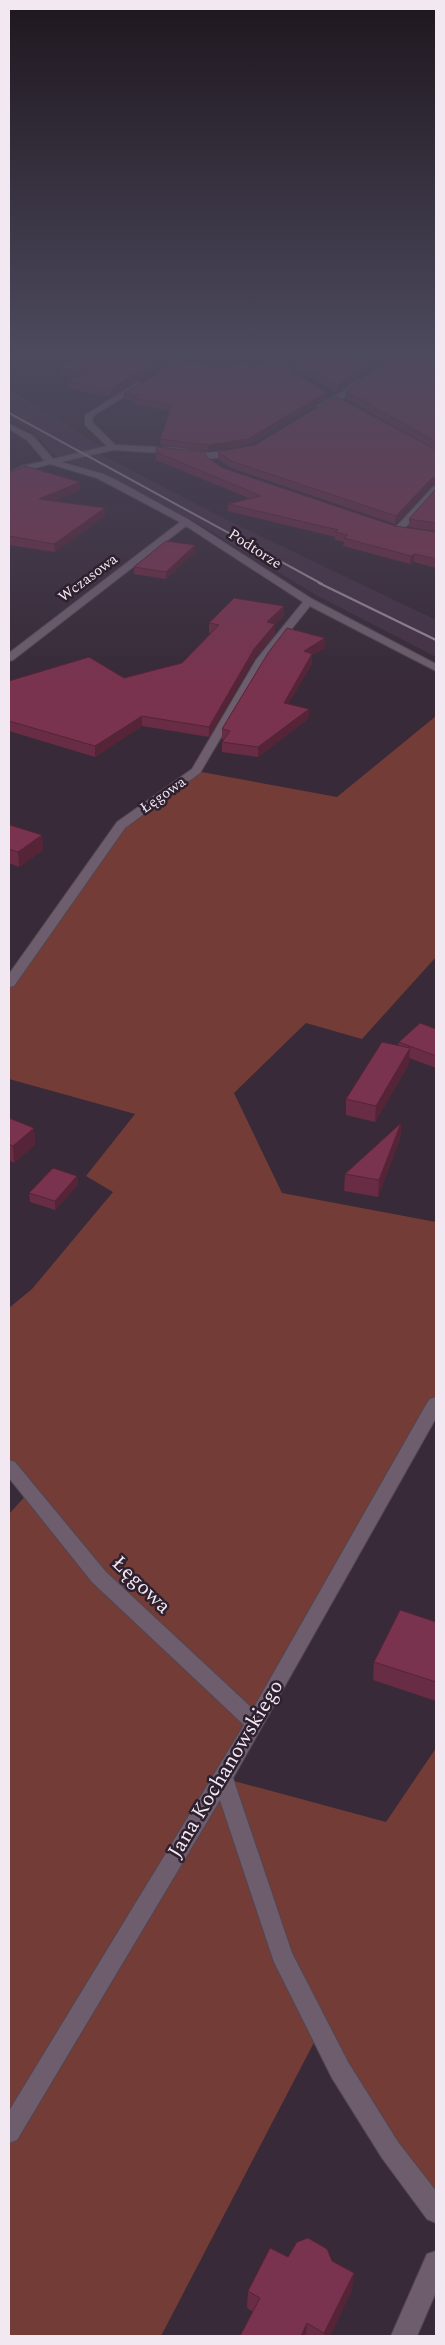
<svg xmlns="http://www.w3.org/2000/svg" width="445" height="2345" font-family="Spectral,serif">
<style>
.built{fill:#453245}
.green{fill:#743c36}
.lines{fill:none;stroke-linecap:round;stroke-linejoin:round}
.minor-casing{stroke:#524651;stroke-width:2}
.minor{fill:#6d5d6d;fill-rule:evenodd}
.rail-far1{stroke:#948893;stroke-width:2}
.rail{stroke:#948893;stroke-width:2.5}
.wall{fill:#682c44}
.shaded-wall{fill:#552437}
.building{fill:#79334f;stroke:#552437}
.labels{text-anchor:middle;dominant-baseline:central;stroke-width:5;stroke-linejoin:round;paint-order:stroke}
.far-street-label{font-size:15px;fill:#f2e8f1;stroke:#2e202e}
.near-street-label{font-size:21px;fill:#f2e8f1;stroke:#2e202e}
</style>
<rect width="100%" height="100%" fill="#382a38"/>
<path class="built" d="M9,389L99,445L100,454L227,520L436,620V657L316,595L192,520L114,478L66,461L52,453L34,433L9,419Z"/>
<path class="green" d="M436,716V957L362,1039L306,1023L234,1093L282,1193L436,1222V1403L223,1778L386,1822L436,1748V2211L390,2150L320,2031L161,2336H9V1514L29,1492L9,1466V1308L32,1289L113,1192L86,1176L135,1114L9,1079V983L121,825L196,771L337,797Z"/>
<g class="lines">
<g class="minor-casing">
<path id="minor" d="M186,354H196L168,372L161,370Z
M256,354H266L293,371L286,373Z
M358,379L365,381L349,395L324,408L317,406L343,391Z
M138,382L145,384L93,416L92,422L115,445L178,448L208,453L238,449L242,452L238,455L208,459L178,454L113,450L61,462L103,474L118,481L189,520L312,599L436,664V671L310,606L266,661L200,773L125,828L14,986L9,987V974L117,822L192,769L256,660L303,602L186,526L13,660L9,661V653L180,522L97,478L50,464L28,470L9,479V473L22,466L45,461L27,440L9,429V424L33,436L53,459L107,446L85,425V415Z
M436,486V494L401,532H395V528L433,487Z
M436,1397V1418L233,1778L292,1953L348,2062L398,2142L436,2191V2223L427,2219L382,2158L332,2078L274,1962L220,1800L17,2140L9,2143V2111L244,1725L92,1582L9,1478V1460L15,1462L106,1572L253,1709L427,1403L430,1399Z
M436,2251V2292L417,2336H391L427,2254Z"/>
</g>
<use href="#minor" class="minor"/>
<path class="rail-far1" d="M9,413L322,584"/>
<path class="rail" d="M319,583L436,640"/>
</g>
<path class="wall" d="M301,354H387L337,393L286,364V357Z
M436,354V485L432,486L395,524L231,468L218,459V452L434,449L345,398L346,391Z
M169,362L110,397L69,389L68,381L76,378L60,375V368Z
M251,366L327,392L326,398L248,445L208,451L161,445L160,439L170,411L133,404V401L124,399V393L218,367Z
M156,452L208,458L223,468L395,526L436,532V568L414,562L410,564L343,546L344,542L335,540V537L228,511V504L249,498L156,460Z
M9,473L80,482V490L54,501L105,508V516L55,552L9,545Z
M436,489V531L409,527V519Z
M195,545V552L166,579L134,574V567Z
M284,606V616L275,624V634L254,659L209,737L142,726L95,757L9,731V681L124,678L182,663L211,633H209V623Z
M325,638V648L312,655V664L288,704L309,709L308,719L258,757L222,752V742L224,740L222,739V729Z
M9,825L42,835L43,850L19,867L9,863Z
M436,1029V1068L409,1058V1064L375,1122L346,1115V1099L398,1046L399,1042Z
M9,1118L34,1128L35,1145L14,1163L9,1160Z
M401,1123L400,1139L378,1197L344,1191L345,1174Z
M77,1176L78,1185L55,1210L30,1202L29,1193Z
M436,1622V1701L373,1680L374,1662Z
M288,2257L332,2261L352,2290L330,2336H240L253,2312L247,2308L248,2291Z"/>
<path class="shaded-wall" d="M169,354V362L110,397V389Z
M378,354H387L337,393V386Z
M327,392L326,398L248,445L208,451V445Z
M11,462L12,469L9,472V464Z
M436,477V485L432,486L395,524L396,516L432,478Z
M80,482V490L39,507V499Z
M105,508V516L55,552L54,544Z
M195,545V552L166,579V572Z
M415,554L414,562L410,564L411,556Z
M284,606V616L267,632V622Z
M275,624V634L254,659L209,737V727L254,649Z
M325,638V648L312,655V664L283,713L284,703L304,651Z
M309,709L308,719L258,757V747Z
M142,716V726L95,757V746Z
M42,835L43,850L19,867L18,852Z
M410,1048L409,1064L375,1122L376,1106Z
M401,1123L400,1139L378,1197L379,1180Z
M34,1128L35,1145L14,1163L13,1146Z
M77,1176L78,1185L55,1210V1201Z
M354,2273L352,2290L330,2336H324V2333Z
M307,2323L306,2336H301Z"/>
<path class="building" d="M86,354H169L110,389L68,381L87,372L60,368Z
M301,354H378L337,386L286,357Z
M393,354H436V442L346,391Z
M180,360L218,367L245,363L251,366L274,361L327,392L248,439L208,445L160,439L172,405L133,398L138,396L124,393Z
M336,396L436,450V477L432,478L396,516L231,461L218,452L255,445Z
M157,447L204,452L208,458L223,468L395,526L436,532V559L415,554L411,556L344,538L348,535L335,532L338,530L228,504L261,496L156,452Z
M25,466L80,482L39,499L105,508L54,544L9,536V473Z
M436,489V523L409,519Z
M166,541L195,545L166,572L134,567Z
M234,598L284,606L267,622L275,624L254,649L209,727L142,716L95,746L9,721V681L89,657L124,678L182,663L219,625L209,623Z
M287,628L325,638L304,651L312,654L284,703L309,709L258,747L222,742L230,731L222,729L268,653Z
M9,825H10L42,835L18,852L9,849Z
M420,1023L436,1029V1056L399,1042Z
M382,1042L410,1048L376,1106L346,1099Z
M9,1118L34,1128L13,1146L9,1144Z
M401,1123L379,1180L345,1174Z
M53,1168L77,1176L55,1201L29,1193Z
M400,1610L436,1622V1682L374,1662Z
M308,2238L327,2249L332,2261L354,2273L324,2333L307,2323L301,2336H240L260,2298L248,2291L270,2248L288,2257L297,2242Z"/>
<linearGradient id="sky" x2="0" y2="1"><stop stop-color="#1f171f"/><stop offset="0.52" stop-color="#4d4a5e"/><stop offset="1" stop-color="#4d4a5e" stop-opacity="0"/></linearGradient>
<rect width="445" height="682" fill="url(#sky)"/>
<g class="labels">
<g class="far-street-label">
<text transform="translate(255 549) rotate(33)">Podtorze</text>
<text transform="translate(88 578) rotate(-37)">Wczasowa</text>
<text transform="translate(163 795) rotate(-35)">Łęgowa</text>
</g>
<g class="near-street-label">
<text transform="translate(141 1585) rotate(44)">Łęgowa</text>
<text transform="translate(226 1769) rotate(-59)">Jana Kochanowskiego</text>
</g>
</g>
<rect width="445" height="2345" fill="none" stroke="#f2e8f1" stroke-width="20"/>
</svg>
